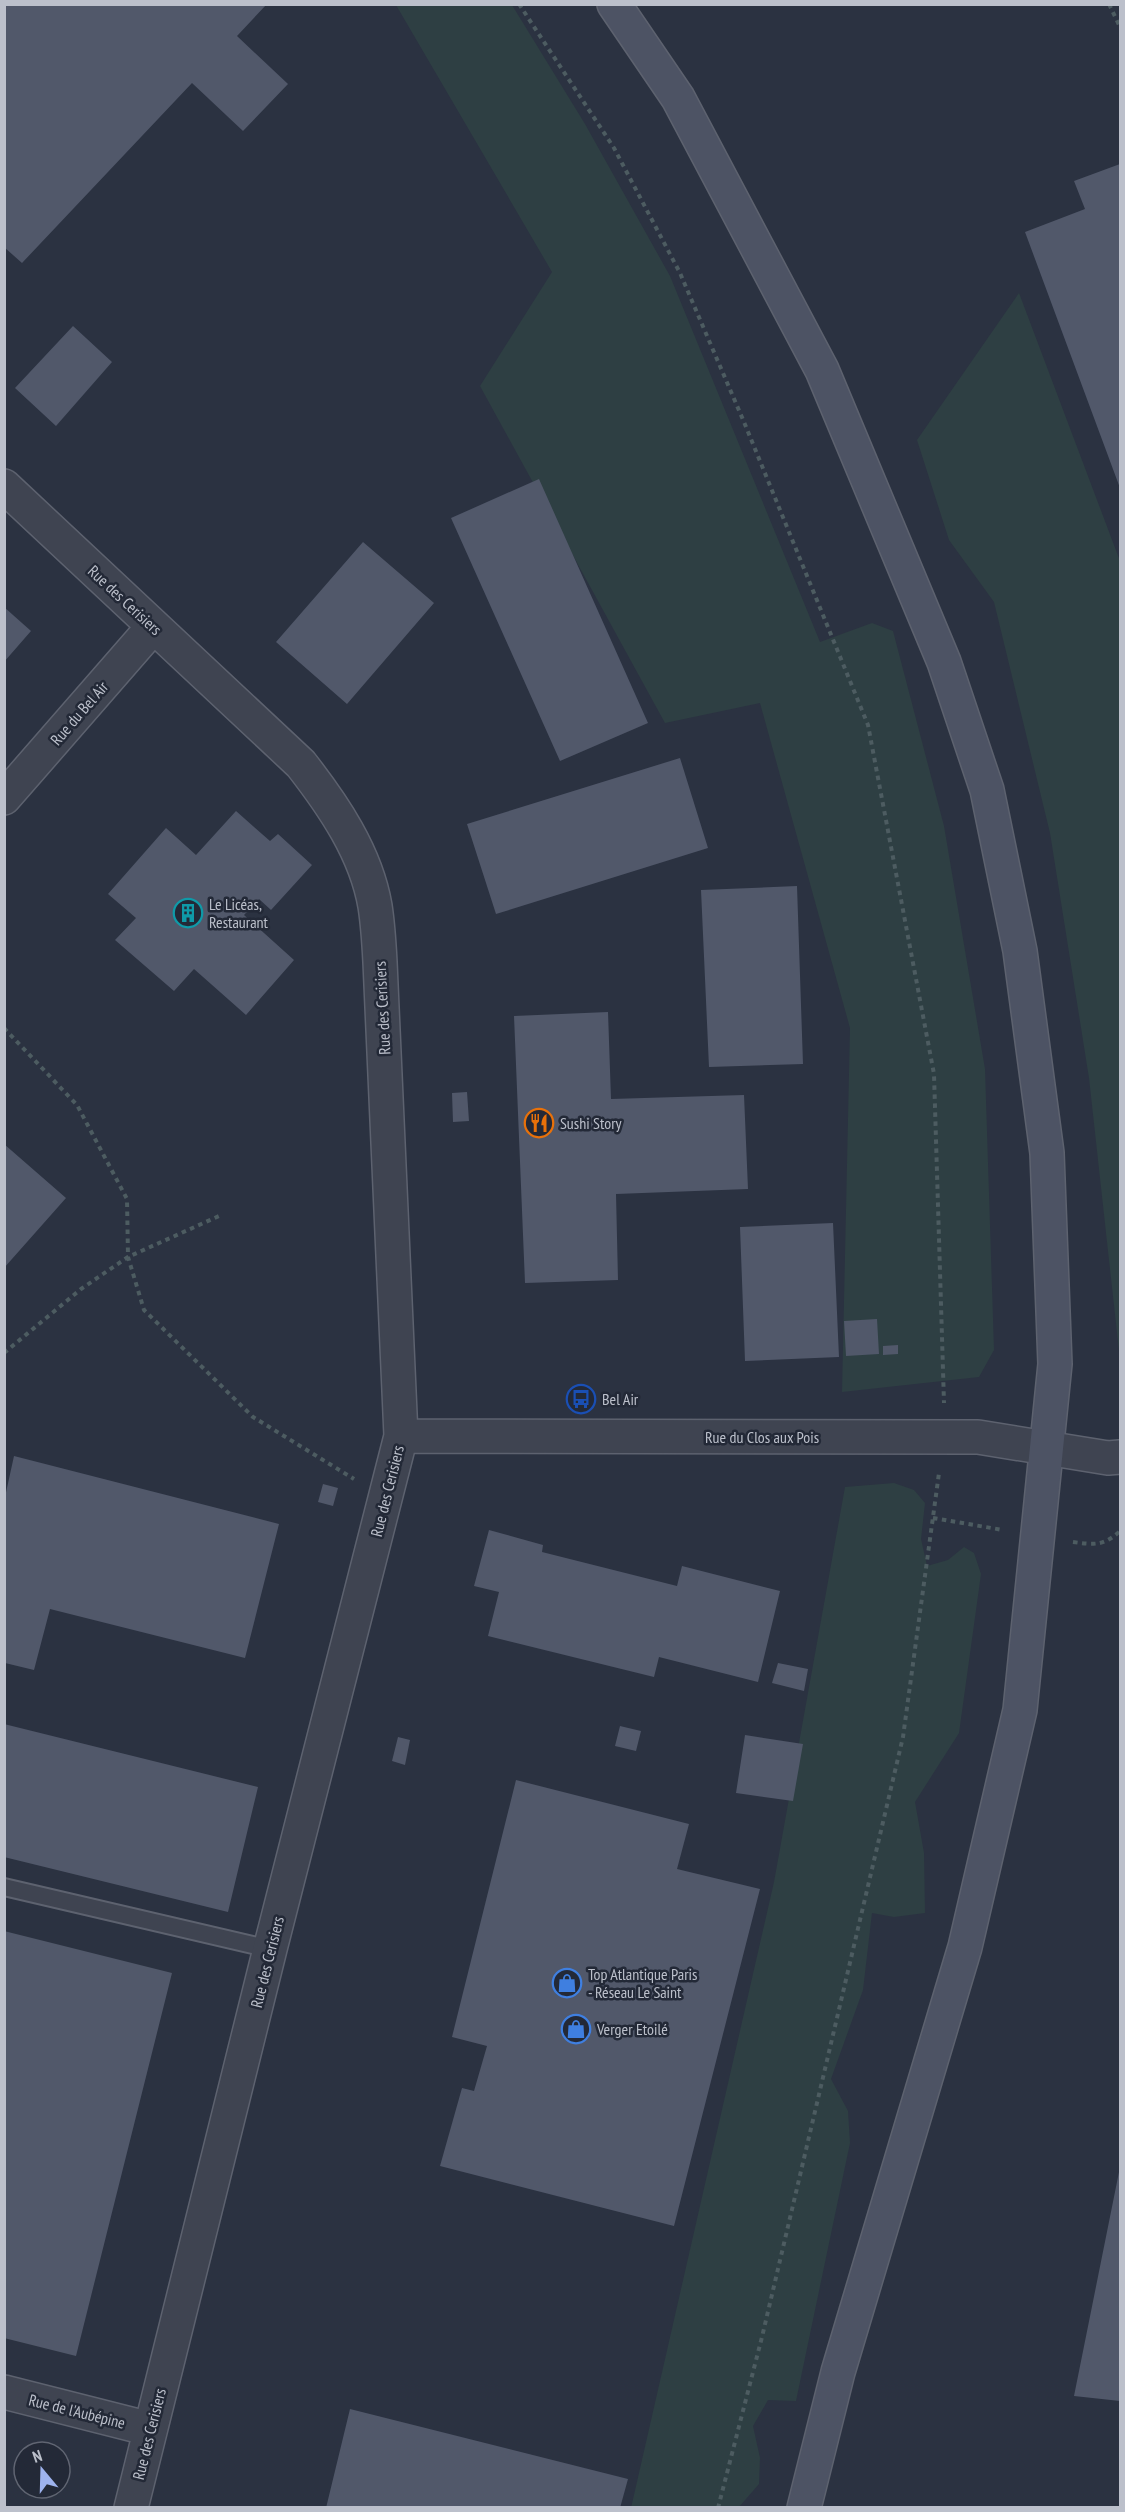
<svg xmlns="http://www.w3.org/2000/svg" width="1125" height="2512" font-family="'PT Sans Narrow',sans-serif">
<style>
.green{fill:#2e3f43}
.building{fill:#51586a}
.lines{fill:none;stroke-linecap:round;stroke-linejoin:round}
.service-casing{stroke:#5d626f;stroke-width:20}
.minor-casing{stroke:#5d626f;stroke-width:36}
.secondary-casing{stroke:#5d626f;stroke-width:36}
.path{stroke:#4d5c61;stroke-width:4;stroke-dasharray:4.5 4.5;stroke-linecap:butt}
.service{stroke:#3f4451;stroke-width:16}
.minor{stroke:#3f4451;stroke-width:33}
.secondary{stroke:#4d5364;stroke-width:33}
.labels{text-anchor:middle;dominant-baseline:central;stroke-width:5;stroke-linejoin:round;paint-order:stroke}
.street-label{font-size:16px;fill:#bcc0cb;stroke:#232937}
.poi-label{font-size:16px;fill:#bcc0cb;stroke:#232937;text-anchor:start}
</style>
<rect width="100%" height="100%" fill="#2b3241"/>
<path class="green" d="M396,5H512L585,124L670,276L820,642L872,623L893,631L944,826L985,1069L994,1350L979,1377L842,1392L850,1028L760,703L665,723L480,386L552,272Z
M1019,293L1120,561V1360L1089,1078L1050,833L994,602L949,540L917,440Z
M894,1483L914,1490L925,1503L921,1539L927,1566L948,1560L964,1547L974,1553L981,1574L959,1733L915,1802L924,1853L925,1913L894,1917L872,1913L863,1990L831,2079L848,2111L850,2143L796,2401L768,2400L753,2426L760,2458L759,2484L739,2507L631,2508L774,1882L845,1487Z"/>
<path class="building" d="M4,4H267L237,36L288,84L243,131L192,83L22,263L4,247Z
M1120,164V488L1025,232L1085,209L1074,181Z
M73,326L112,362L56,426L15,388Z
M539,479L648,723L560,761L451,518Z
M363,542L434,603L347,704L276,642Z
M4,607L31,631L4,662Z
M680,758L708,848L496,914L467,824Z
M236,811L270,841L278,834L312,865L271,910L259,899L244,915L294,960L246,1015L194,969L174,991L115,940L136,918L108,894L166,828L196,855Z
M797,886L803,1064L709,1067L701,890Z
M608,1012L611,1099L744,1095L748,1189L616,1194L618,1280L525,1283L514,1016Z
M467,1092L469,1121L453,1122L452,1093Z
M4,1144L66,1198L4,1268Z
M833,1223L839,1357L745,1361L740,1227Z
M877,1319L879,1354L846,1356L844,1321Z
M898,1345V1354L883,1355V1346Z
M14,1456L279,1524L245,1658L50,1609L34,1670L5,1663V1497Z
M323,1484L338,1488L333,1506L318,1502Z
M489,1530L543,1545L542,1552L677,1586L682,1566L780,1591L758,1682L659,1657L654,1677L488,1636L499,1592L474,1586Z
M778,1663L808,1669L804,1691L772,1683Z
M4,1724L258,1787L228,1912L4,1857Z
M620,1726L641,1731L636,1751L615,1746Z
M745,1735L803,1744L793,1801L736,1793Z
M398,1737L410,1740L405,1765L392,1761Z
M516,1780L689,1824L677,1869L760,1889L674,2226L440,2166L462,2088L474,2091L487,2046L452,2037Z
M4,1931L172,1973L76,2356L4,2338Z
M1119,2172L1120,2173V2401L1074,2396Z
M350,2409L628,2479L620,2508H326Z"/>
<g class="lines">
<g class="service-casing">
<path id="service" d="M4,1887L270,1949"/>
</g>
<g class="minor-casing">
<path id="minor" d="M4,486L301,764C333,805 366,853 375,906C378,925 379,943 380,962L401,1436L270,1949L131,2508
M4,798L153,627
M401,1436L978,1437L1108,1458L1120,1457
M4,2392L150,2429"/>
</g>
<g class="secondary-casing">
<path id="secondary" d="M614,4L678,98L822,370L944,662L987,790L1020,951L1047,1153L1055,1364L1020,1710L965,1947L838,2372L804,2508"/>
</g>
<path class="path" d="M519,4L614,148L680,273L744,422L868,725L934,1074L944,1403
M1109,4L1120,27
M4,1028L77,1105L127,1199L128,1257L144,1310L253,1417L354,1479
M4,1353L81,1289L128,1257L219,1216
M933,1518L1003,1530
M1073,1542C1094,1545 1104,1546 1120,1531
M718,2508L762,2337L903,1737L939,1473"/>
<use href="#service" class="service"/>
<use href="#minor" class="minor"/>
<use href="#secondary" class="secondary"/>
</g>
<defs>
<g id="building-ring" transform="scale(1.5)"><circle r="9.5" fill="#232937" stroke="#0f9aa8" stroke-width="1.5"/><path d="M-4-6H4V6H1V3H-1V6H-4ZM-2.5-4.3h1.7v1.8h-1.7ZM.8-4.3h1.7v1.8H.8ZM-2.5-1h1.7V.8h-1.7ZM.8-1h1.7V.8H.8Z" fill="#0f9aa8"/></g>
<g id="restaurant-ring" transform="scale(1.5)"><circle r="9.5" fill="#232937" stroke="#e8710a" stroke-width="1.5"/><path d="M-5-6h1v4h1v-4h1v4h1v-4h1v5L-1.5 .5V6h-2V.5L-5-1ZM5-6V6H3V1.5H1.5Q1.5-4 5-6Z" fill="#e8710a"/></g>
<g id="bus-ring" transform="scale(1.5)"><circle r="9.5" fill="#232937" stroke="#1a4fb4" stroke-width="1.5"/><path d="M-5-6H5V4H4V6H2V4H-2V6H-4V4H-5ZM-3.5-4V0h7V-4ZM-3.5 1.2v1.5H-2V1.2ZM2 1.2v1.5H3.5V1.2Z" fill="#1a4fb4"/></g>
<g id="shop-ring" transform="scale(1.5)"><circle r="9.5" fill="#232937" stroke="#3f7fe0" stroke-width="1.5"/><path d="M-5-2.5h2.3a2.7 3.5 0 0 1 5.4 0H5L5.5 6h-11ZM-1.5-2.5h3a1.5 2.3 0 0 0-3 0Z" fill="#3f7fe0"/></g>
</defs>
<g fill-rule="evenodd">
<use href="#building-ring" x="188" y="913"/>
<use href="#restaurant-ring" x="539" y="1123"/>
<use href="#bus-ring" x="581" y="1399"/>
<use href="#shop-ring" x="567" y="1983"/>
<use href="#shop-ring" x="576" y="2029"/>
</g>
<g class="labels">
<g class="street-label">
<text transform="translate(125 600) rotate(43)">Rue des Cerisiers</text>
<text transform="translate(79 713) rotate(-49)">Rue du Bel Air</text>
<text transform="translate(382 1008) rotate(-93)">Rue des Cerisiers</text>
<text x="762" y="1437">Rue du Clos aux Pois</text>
<text transform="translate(387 1491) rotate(-76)">Rue des Cerisiers</text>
<text transform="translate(267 1962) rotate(-76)">Rue des Cerisiers</text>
<text transform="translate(77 2411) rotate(14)">Rue de l'Aubépine</text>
<text transform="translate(149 2434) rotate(-76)">Rue des Cerisiers</text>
</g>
<g class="poi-label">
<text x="209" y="904">Le Licéas,<tspan x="209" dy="18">Restaurant</tspan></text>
<text x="560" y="1123">Sushi Story</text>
<text x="602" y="1399">Bel Air</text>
<text x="588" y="1974">Top Atlantique Paris<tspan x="588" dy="18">- Réseau Le Saint</tspan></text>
<text x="597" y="2029">Verger Etoilé</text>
</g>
</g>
<rect width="1125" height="2512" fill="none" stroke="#bcc0cb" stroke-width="12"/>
<g transform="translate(42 2470) rotate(341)"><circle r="28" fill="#232937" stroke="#606572" stroke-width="1.5"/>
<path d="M0-4.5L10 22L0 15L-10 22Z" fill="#9eb3ee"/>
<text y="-9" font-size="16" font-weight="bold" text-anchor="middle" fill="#bcc0cb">N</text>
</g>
</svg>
